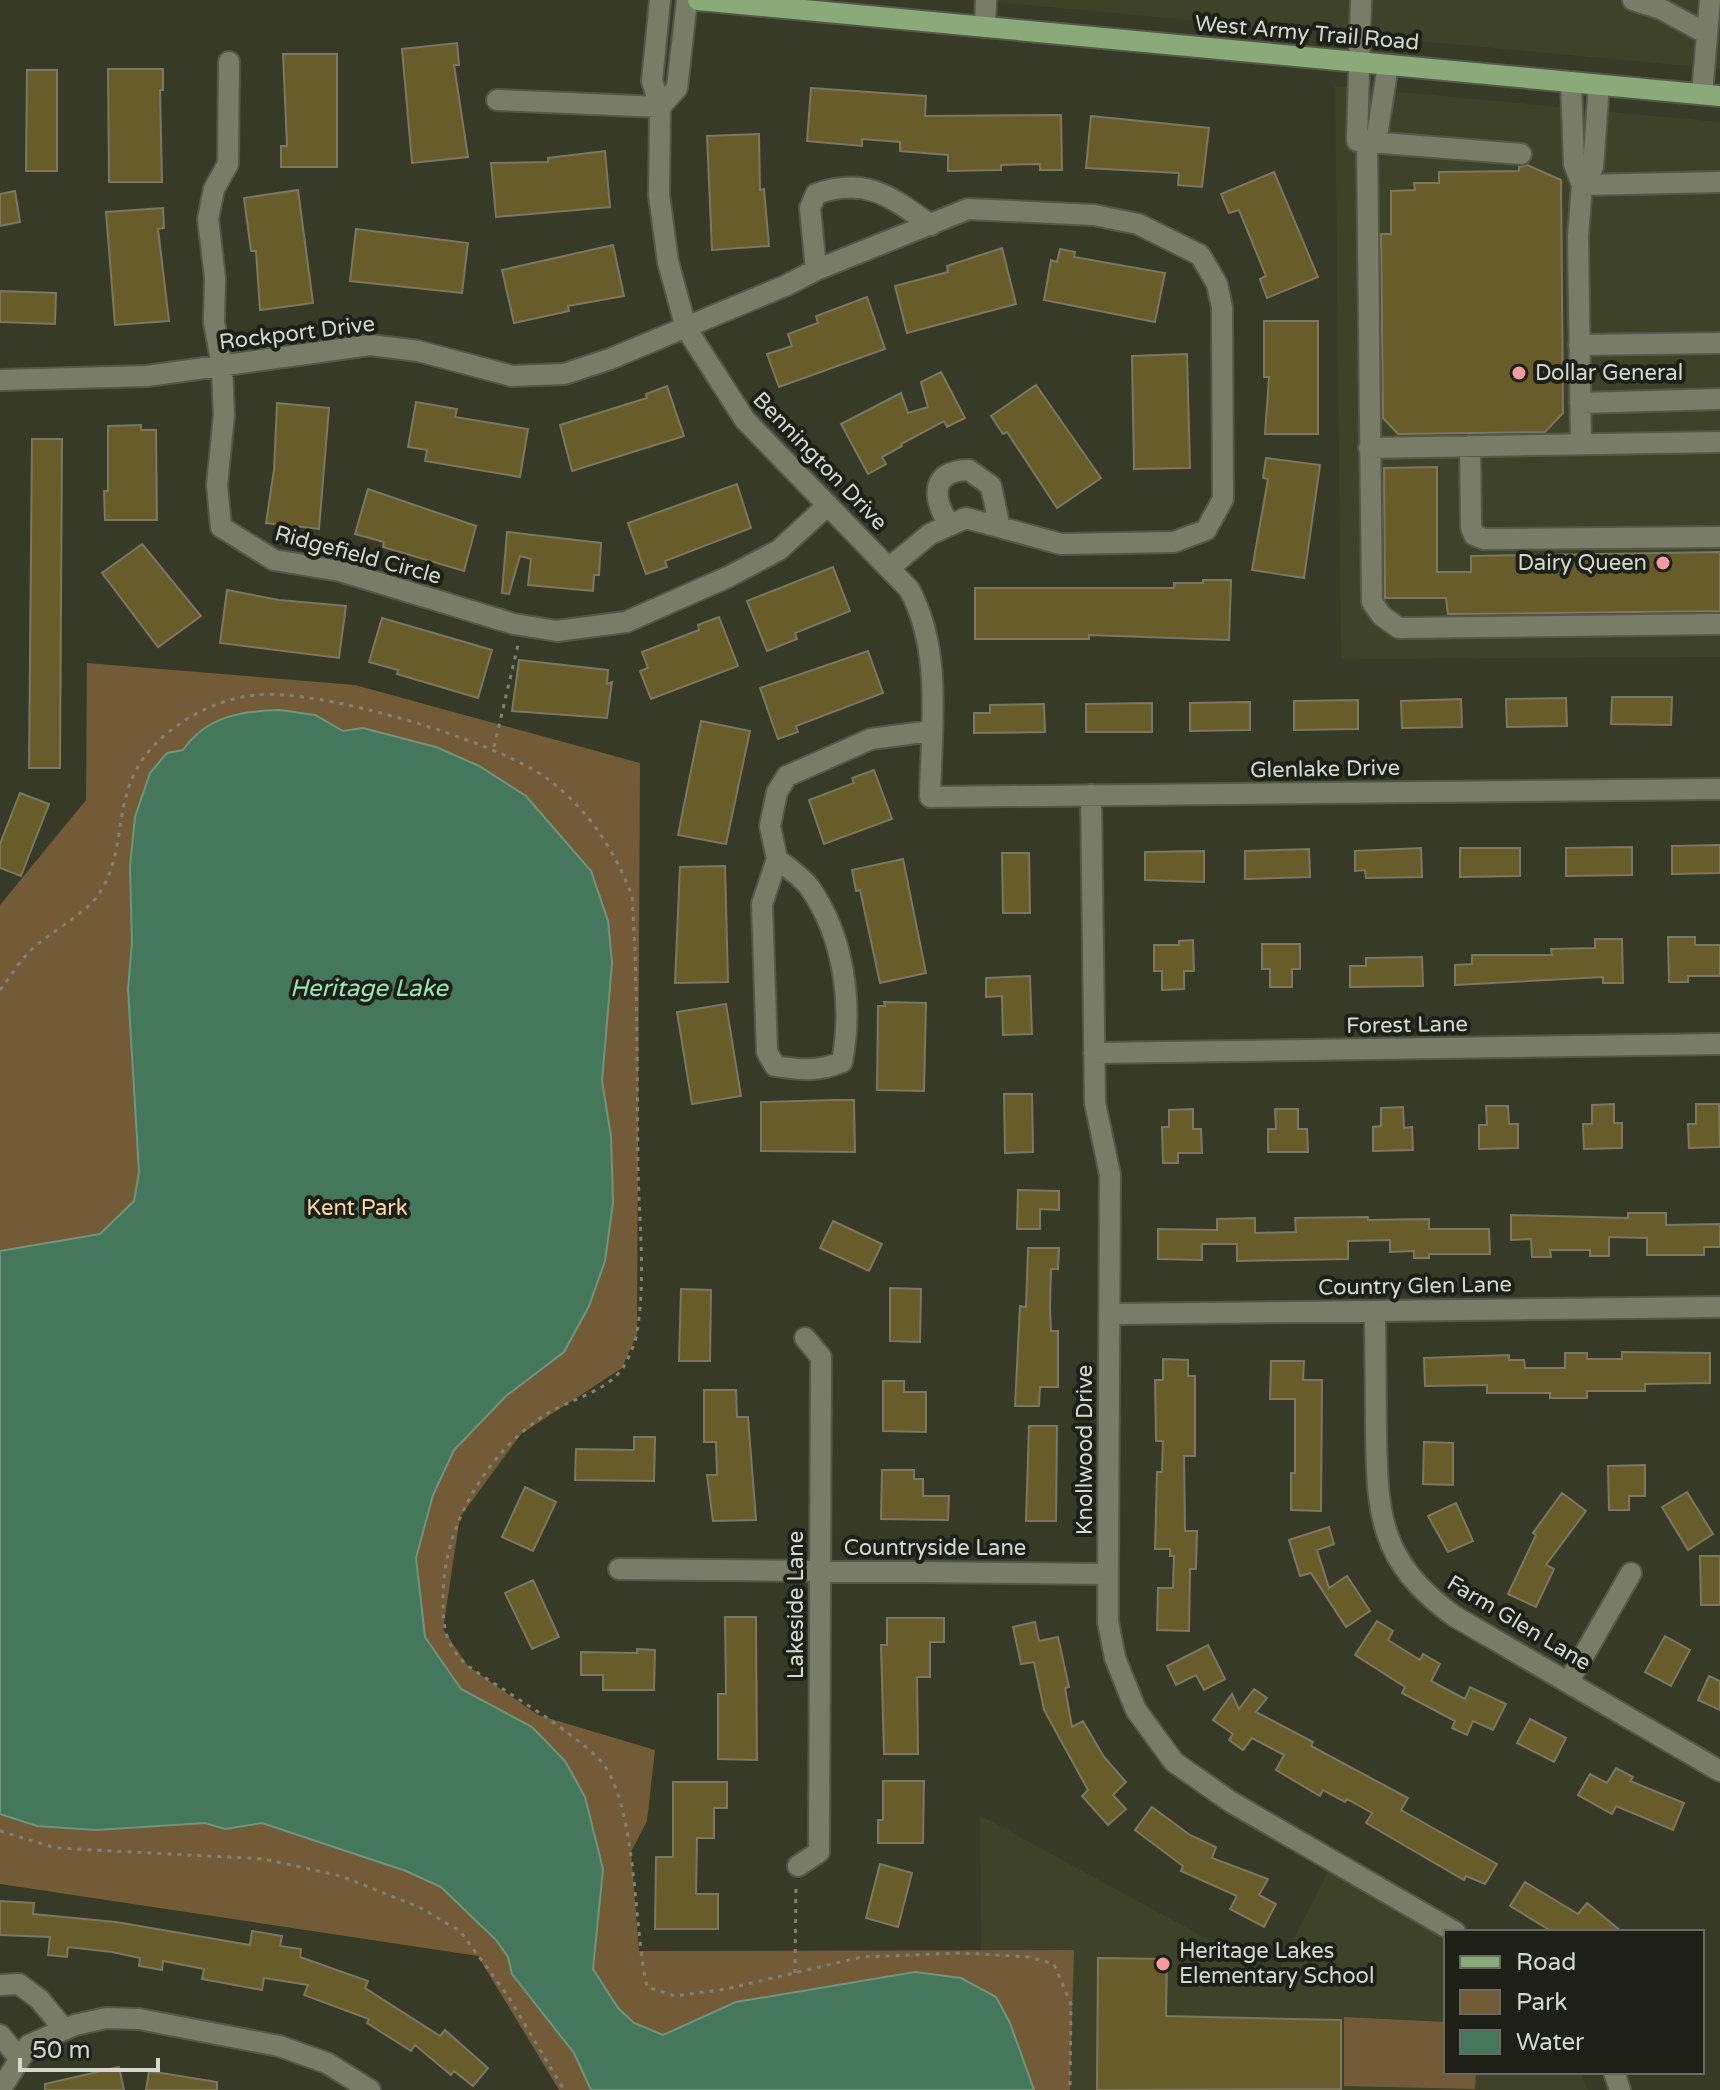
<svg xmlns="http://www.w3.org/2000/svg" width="1720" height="2090" font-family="'Varela Round',sans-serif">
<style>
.built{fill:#3d4228}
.green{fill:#735b38}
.water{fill:#44775b;stroke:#70947d;stroke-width:2}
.building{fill:#675c2a;stroke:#7b7761;stroke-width:2}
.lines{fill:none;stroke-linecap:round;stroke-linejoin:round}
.minor-casing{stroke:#555848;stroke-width:24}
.major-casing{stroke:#555848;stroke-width:24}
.path{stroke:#7f8373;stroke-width:3;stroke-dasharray:4 6;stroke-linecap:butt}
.minor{stroke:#797d68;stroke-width:20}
.major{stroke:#8aaa79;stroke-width:20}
.poi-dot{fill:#f49aa1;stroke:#1e2017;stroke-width:3}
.labels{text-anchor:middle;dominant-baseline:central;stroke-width:8;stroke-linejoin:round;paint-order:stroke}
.street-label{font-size:22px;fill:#d5d8cc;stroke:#1e2017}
.poi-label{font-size:22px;fill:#d5d8cc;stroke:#1e2017;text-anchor:start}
.park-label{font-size:22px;fill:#fed9a3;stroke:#1e2017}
.water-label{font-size:24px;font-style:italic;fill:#97e6ba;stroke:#1e2017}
</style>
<rect width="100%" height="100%" fill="#363a27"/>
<path class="built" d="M993,0H1720V69L993,2Z
M1335,86L1720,122V657L1341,659Z
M980,1815L1275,1976L1330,1868L1446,1937V2072H1581L1588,2090H1070L1074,1951H981Z"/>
<path class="green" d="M87,663L355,685L640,763L637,1334L622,1368L521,1434L460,1517L443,1629L468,1666L538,1715L655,1750L647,1821L631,1852L639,1951L1074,1950L1070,2090H559L478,1956L0,1884V905L86,800Z
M1344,2017L1446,2022V2072H1476L1475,2089L1344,2086Z"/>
<path class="water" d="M280,710L315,715L343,731L363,728L436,747L479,766L526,796L591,871L608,921L612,963L602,1081L611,1136L613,1203L605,1261L589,1306L564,1352L506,1396L454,1450L433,1495L416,1558L425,1637L461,1689L532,1727L565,1761L585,1797L603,1869L593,1969L618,2008L634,2023L663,2035L736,2002L915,1972L961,1978L996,1997L1010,2023L1034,2090H591L574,2053L512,1974L508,1957L496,1940L441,1887L406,1871L262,1823L225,1829L205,1823L96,1830L37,1826L0,1814V1251L100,1234L134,1201L139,1172L128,989L132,943L130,866L135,817L150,773L167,753L183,750C207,716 241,711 280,710Z"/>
<path class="building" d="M457,43L459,65H454L468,157L412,163L402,49Z
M283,54H337V167H281V146H287Z
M108,69H163V90H160L162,182H109Z
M27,70H57V171H26Z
M811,88L926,96L925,116L1061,115L1062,170H1040V164L1001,165V170L948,171V155L900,151V142L862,139V146L807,141Z
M1091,116L1209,128L1202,187L1178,185L1179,173L1086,168Z
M759,134L760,190L764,189L769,246L712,250L707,136Z
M605,151L610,207L496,217L491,163L548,162V158Z
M1527,165L1561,180L1563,413L1545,432L1398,434L1383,418L1381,234H1391V191L1415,190L1414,183H1439V172L1519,171V167Z
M1274,172L1318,277L1267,298L1260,279L1266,276L1239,210L1229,213L1221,194Z
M298,190L313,303L260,310L256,251H251L244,198Z
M15,191L20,222L0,226V194Z
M163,208L164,228L158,229L169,321L115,325L106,212Z
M356,229L468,243L462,293L350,281Z
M613,245L624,296L568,306L569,311L514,323L502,270Z
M1002,248L1016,304L907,333L895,286L948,272L947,266Z
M1060,249L1075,252L1074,257L1165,273L1155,322L1044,300L1051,260L1057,262Z
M0,291L56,293L55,324L0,322Z
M867,297L885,349L779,387L767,354L792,346L788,334L818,323L816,316Z
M1264,321H1318V434H1265L1269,377H1264Z
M1187,354L1190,468L1134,469L1132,356Z
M941,372L965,418L947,427L944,421L901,444L902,446L882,457L886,464L868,474L841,424L901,393L908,413L928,407L921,382Z
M1036,385L1101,478L1057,508L1007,432L1003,434L991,416Z
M667,386L684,436L572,471L560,425L647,398L646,394Z
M416,402L457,409L455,417L528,429L520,477L425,461L427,450L408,447Z
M277,403L329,408L319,529L266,523L274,470Z
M141,425V430H156L157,520H105L104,491H108V426Z
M32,439H62L60,768H29Z
M1266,458L1320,465L1304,578L1252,570L1268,479L1263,478Z
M1437,467V572H1471V556L1720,552V611L1448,614L1446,598H1385L1384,468Z
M737,484L751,528L665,561L667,567L646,574L628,523Z
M368,489L476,526L464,571L383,547L384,542L355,534Z
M507,532L601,543L599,575H594L593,591L528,585L531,559L520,556L509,594L502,593Z
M142,544L201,616L158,647L102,573Z
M833,567L850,611L795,633L797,639L767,651L747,601Z
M1203,580H1231L1229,640L1089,635V639H975V588H1174V583H1203Z
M227,590L279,600L346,606L339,658L220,643Z
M719,617L738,666L651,699L640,671L648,668L642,652L699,630L698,625Z
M382,618L492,650L478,698L397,674L398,670L369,662Z
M868,651L883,693L796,726L798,732L778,739L760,688Z
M519,660L608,670L607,684L612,682L607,718L512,711Z
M1612,697H1672L1671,725L1611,724Z
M1566,698L1567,726L1507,727L1506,699Z
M1461,699L1462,727L1402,728L1401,701Z
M1358,700V729L1294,730V701Z
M1250,702V730L1190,731V703Z
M1152,703V732H1086V704Z
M1044,704L1045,732L974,733V713H990V705Z
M701,721L750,731L726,844L678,835Z
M874,770L892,819L824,844L809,800L854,783L852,778Z
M20,793L49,804L21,876L0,868V844Z
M1720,845V873L1672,874V846Z
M1632,847V875L1566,876V848Z
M1421,848L1422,877L1366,878L1365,870L1355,871V851Z
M1460,848H1520V876L1460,877Z
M1309,849L1310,877L1245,879V851Z
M1204,851V882L1145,880V852Z
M1002,853H1029L1030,913H1003Z
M903,859L926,973L880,983L860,890L856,891L852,870Z
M725,866L728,982L675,983L680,867Z
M1668,937H1695V945H1720V976H1688V982H1669Z
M1595,939H1622L1623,983H1603V977L1455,985V965L1472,964V955H1552L1551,949L1595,948Z
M1193,940L1194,971H1184V989L1162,990V971H1154V945H1179V941Z
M1262,944H1300V969H1292V987H1270V969H1262Z
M1422,957L1423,986L1350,987V966H1366V958Z
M1030,976L1032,1034L1003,1035L1002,996L986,997V978Z
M884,1002L926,1003L924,1091L877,1090L878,1006H885Z
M726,1004L741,1096L692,1104L677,1012Z
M1004,1094H1032L1033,1152L1005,1153Z
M835,1100H854L855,1152L761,1151V1102Z
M1614,1104V1123H1622V1148L1584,1149L1583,1124H1592V1105Z
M1696,1104H1719L1720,1147L1689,1148L1688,1124H1696Z
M1486,1106H1508L1509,1124H1518V1148L1479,1149V1125H1487Z
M1403,1107L1404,1128L1412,1127L1413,1150L1373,1151V1127L1381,1126V1108Z
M1193,1109V1129H1201L1202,1153H1178V1163H1163L1162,1127H1169V1110Z
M1275,1109H1298V1129H1307L1308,1152H1268V1129H1276Z
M1018,1190L1059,1191V1210L1040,1209V1229H1017Z
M1628,1213H1666V1225L1720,1224V1247H1704V1255H1647V1238L1609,1237V1256H1590V1250H1550L1551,1257H1532L1531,1239L1511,1240V1215L1628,1218Z
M1368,1217V1220L1429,1219V1229H1489L1490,1254H1429V1258H1414V1251L1390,1252V1240L1348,1241V1259L1237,1261V1244H1202V1260L1158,1259V1229L1217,1230V1219L1255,1218V1233L1296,1232L1295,1218Z
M833,1221L882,1244L869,1271L820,1248Z
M1028,1248H1059L1058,1269H1051L1050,1307L1051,1331H1058V1387H1040L1039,1406H1015L1020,1306L1026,1307Z
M890,1288L921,1289L920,1342L890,1341Z
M681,1289L711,1290L710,1361H679Z
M1622,1352L1710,1353V1383L1645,1384V1391H1587V1398H1550V1393H1487V1385L1425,1386L1424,1358L1509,1355V1360H1524L1525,1368H1565V1353H1587V1359H1622Z
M1163,1359L1188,1360V1376H1195V1456H1184L1185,1531H1197L1196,1569H1190L1189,1631L1157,1630L1158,1588H1173L1174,1556H1170V1549H1155L1157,1472H1162L1163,1441H1156L1155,1380H1163Z
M1271,1361H1304L1303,1380H1322L1321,1511L1291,1510V1473H1295V1399H1270Z
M883,1381H904V1392H926V1432L883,1431Z
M704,1390H736L737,1417H748L756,1520L713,1521L707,1475H717L716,1442H704Z
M1029,1426H1057L1056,1521H1026Z
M634,1437H655L654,1481L575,1480L576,1449L634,1450Z
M1424,1442L1453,1443V1485L1423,1484Z
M1645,1465V1496H1629V1510H1609L1608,1466Z
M882,1470H914V1479H923V1496H949L948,1520L881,1519Z
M525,1487L556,1502L533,1551L502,1537Z
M1687,1492L1713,1534L1688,1550L1662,1507Z
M1562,1493L1586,1511L1546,1565L1554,1569L1536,1607L1508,1594L1536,1535L1533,1533Z
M1456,1503L1473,1541L1448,1552L1428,1516Z
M1329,1527L1334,1544L1317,1550L1329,1588L1347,1576L1370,1611L1346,1627L1311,1573L1300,1576L1289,1540Z
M1700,1556H1720V1605H1701Z
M533,1580L559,1637L532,1649L505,1593Z
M725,1617H756L757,1760L718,1759V1694H726Z
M887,1618H944V1642H930V1677H917L918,1754H884L881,1645H887Z
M1377,1621L1393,1631L1388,1640L1420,1660L1423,1654L1440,1664L1431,1681L1465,1699L1470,1687L1506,1704L1493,1730L1473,1721L1467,1735L1452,1728L1455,1721L1402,1693L1405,1687L1355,1655Z
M1035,1622L1039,1641L1058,1637L1069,1687L1065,1688L1072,1727L1083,1721L1104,1757L1126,1782L1113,1795L1126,1809L1108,1825L1082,1796L1088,1790L1044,1710L1034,1662L1021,1664L1013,1627Z
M1665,1636L1690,1650L1671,1686L1645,1672Z
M1208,1645L1225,1679L1204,1690L1196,1675L1176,1685L1167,1666Z
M637,1649L655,1650L654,1690H603V1675H581V1652L637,1653Z
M1709,1676L1720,1681V1710L1698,1700Z
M1254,1689L1267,1698L1256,1712L1313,1742L1311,1746L1408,1798L1401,1810L1497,1864L1485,1884L1466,1876L1464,1880L1366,1823L1372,1813L1347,1799L1345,1802L1323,1790L1320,1796L1276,1770L1284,1755L1252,1738L1243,1750L1229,1740L1233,1734L1213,1720L1232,1694L1239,1709Z
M1530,1719L1566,1738L1554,1762L1517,1743Z
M1616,1768L1633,1777L1630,1781L1684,1803L1673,1830L1616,1806L1612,1814L1578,1795L1590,1774L1607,1783Z
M883,1781H924L923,1843H878V1820H883Z
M673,1782H727V1808H714V1838H697L696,1894H718V1929H655L656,1857H673Z
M1152,1807L1190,1835L1216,1847L1212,1858L1268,1879L1259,1895L1276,1904L1264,1927L1230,1909L1237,1896L1181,1871L1183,1866L1135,1830Z
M880,1864L912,1873L898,1927L866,1918Z
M1525,1882L1578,1914L1587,1903L1622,1932H1553L1510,1906Z
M0,1901L34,1903L33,1914L116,1922L250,1945L252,1931L282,1936L280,1946L301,1949L300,1957L368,1981L365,1988L440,2036L445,2030L488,2068L473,2086L454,2071L451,2075L415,2045L411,2051L367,2023L369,2019L304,1995L308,1985L264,1978L262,1990L202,1979L204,1969L163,1961L162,1970L139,1966L140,1958L112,1952L68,1947L67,1957L48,1955L50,1937L0,1935Z
M1098,1958L1167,1959L1166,2016L1341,2020V2089L1097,2090Z
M119,2067L124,2090H45V2084Z
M149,2071L217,2082V2090H146Z"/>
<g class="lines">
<g class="minor-casing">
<path id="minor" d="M660,0L652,81L660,107L659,195L668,262L686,328L745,420L909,589C943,651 931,729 930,797L1720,789
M1361,0L1357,141L1521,154
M1633,0L1661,9L1707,34
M985,27L986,0
M229,62L228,164L214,189L208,219L215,278L214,322L222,366L224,415L217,485L221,527L274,560L340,571L514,624L557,631L626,622L728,577L779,550L828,505
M1571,82L1574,164L1582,185
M1702,94L1710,0
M497,100L660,107
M660,107L677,88L687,0
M1367,141L1372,602L1382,616L1399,628L1720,624
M1376,142L1388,65
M1582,185L1720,182
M816,270L810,208L816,194C866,176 891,197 931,225
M1579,345L1720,343
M0,380L147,376L370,345L418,351L512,376L564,374L610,359L787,285L816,270L968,209L1094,215L1138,224L1200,255L1217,284L1222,307L1223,499L1206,530L1174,542L1061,544L966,518L930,534L889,568
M1580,403L1720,399
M1581,444L1578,236L1582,185L1593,167L1599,85
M1470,446L1471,527L1474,535L1484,539L1720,537
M1369,448L1720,442
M948,523C932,496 931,471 969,470L991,486L999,524
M1091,795L1095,1103L1110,1175L1108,1574V1622L1115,1658L1136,1710L1174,1762L1231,1802L1455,1932
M777,859C787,867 802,877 810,888C844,937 853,1004 842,1062C818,1072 800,1070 775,1066L767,1052L762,904L777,859L770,826L777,792L787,776L871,739L931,731
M1094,1053L1720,1044
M1375,1311C1375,1350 1376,1389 1376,1428C1377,1515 1379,1561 1454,1616L1720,1771
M1110,1314L1720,1307
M619,1569L1108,1574
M1569,1681L1631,1573
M798,1866L819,1852L821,1357L805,1338
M0,1985L19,1984L39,1999L64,2029
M0,2035L20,2059
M1614,2072L1620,2090
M0,2090L29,2045L75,2025L106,2018L139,2019L279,2046L327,2063L370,2090"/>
</g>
<g class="major-casing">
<path id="major" d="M698,0L1720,96"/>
</g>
<path class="path" d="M494,747L518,645
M0,990C10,978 18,963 29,952C46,935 89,911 99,894C133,841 105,787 164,736C189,714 223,698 256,695C320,688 498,741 549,780C588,809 615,851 632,896C638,986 637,1078 638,1168C639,1221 646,1279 637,1332C636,1342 629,1357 624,1366C609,1391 571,1399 548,1413C488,1450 443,1526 443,1596C443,1625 444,1646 468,1666C510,1695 559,1722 597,1757C638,1796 633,1929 647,1987L675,1996L726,1989L862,1957L961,1953L1029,1957L1054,1964L1071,2004L1070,2090
M0,1831L56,1848L264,1859L341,1876L419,1907L460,1931L508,1996L564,2090
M795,1973L796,1885"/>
<use href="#minor" class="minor"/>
<use href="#major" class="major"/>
</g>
<g class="poi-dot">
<circle cx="1519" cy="373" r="8"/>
<circle cx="1663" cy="563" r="8"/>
<circle cx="1163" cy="1964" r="8"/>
</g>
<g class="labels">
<g class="street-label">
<text transform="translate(1307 33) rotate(5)">West Army Trail Road</text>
<text transform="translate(297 333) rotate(-7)">Rockport Drive</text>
<text transform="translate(820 461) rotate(46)">Bennington Drive</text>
<text transform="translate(358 555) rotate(15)">Ridgefield Circle</text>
<text transform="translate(1325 769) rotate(-1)">Glenlake Drive</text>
<text transform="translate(1407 1025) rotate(-1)">Forest Lane</text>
<text transform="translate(1415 1286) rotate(-1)">Country Glen Lane</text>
<text transform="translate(1085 1450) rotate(-90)">Knollwood Drive</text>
<text x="935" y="1548">Countryside Lane</text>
<text transform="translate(796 1605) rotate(-90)">Lakeside Lane</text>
<text transform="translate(1519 1623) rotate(31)">Farm Glen Lane</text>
</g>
<g class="poi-label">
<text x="1535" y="373">Dollar General</text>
<text x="1647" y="563" text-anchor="end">Dairy Queen</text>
<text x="1179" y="1951">Heritage Lakes<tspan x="1179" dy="25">Elementary School</tspan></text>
</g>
<g class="park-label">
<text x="357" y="1208">Kent Park</text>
</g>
<g class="water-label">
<text x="369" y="988">Heritage Lake</text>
</g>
</g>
<rect x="1444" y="1930" width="260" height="144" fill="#1e2017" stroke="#676a5f" stroke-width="2"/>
<rect x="1460" y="1956" width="40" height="12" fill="#8aaa79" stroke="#676a5f" stroke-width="2"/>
<text x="1516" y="1970" font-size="24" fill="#d5d8cc">Road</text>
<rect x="1460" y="1990" width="40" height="24" fill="#735b38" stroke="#676a5f" stroke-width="2"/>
<text x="1516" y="2010" font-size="24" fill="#d5d8cc">Park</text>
<rect x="1460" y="2030" width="40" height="24" fill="#44775b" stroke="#676a5f" stroke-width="2"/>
<text x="1516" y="2050" font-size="24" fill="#d5d8cc">Water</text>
<path d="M20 2058v12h138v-12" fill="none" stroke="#d5d8cc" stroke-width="4"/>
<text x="32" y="2058" font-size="24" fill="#d5d8cc" stroke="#1e2017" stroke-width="6" paint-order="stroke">50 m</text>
</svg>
